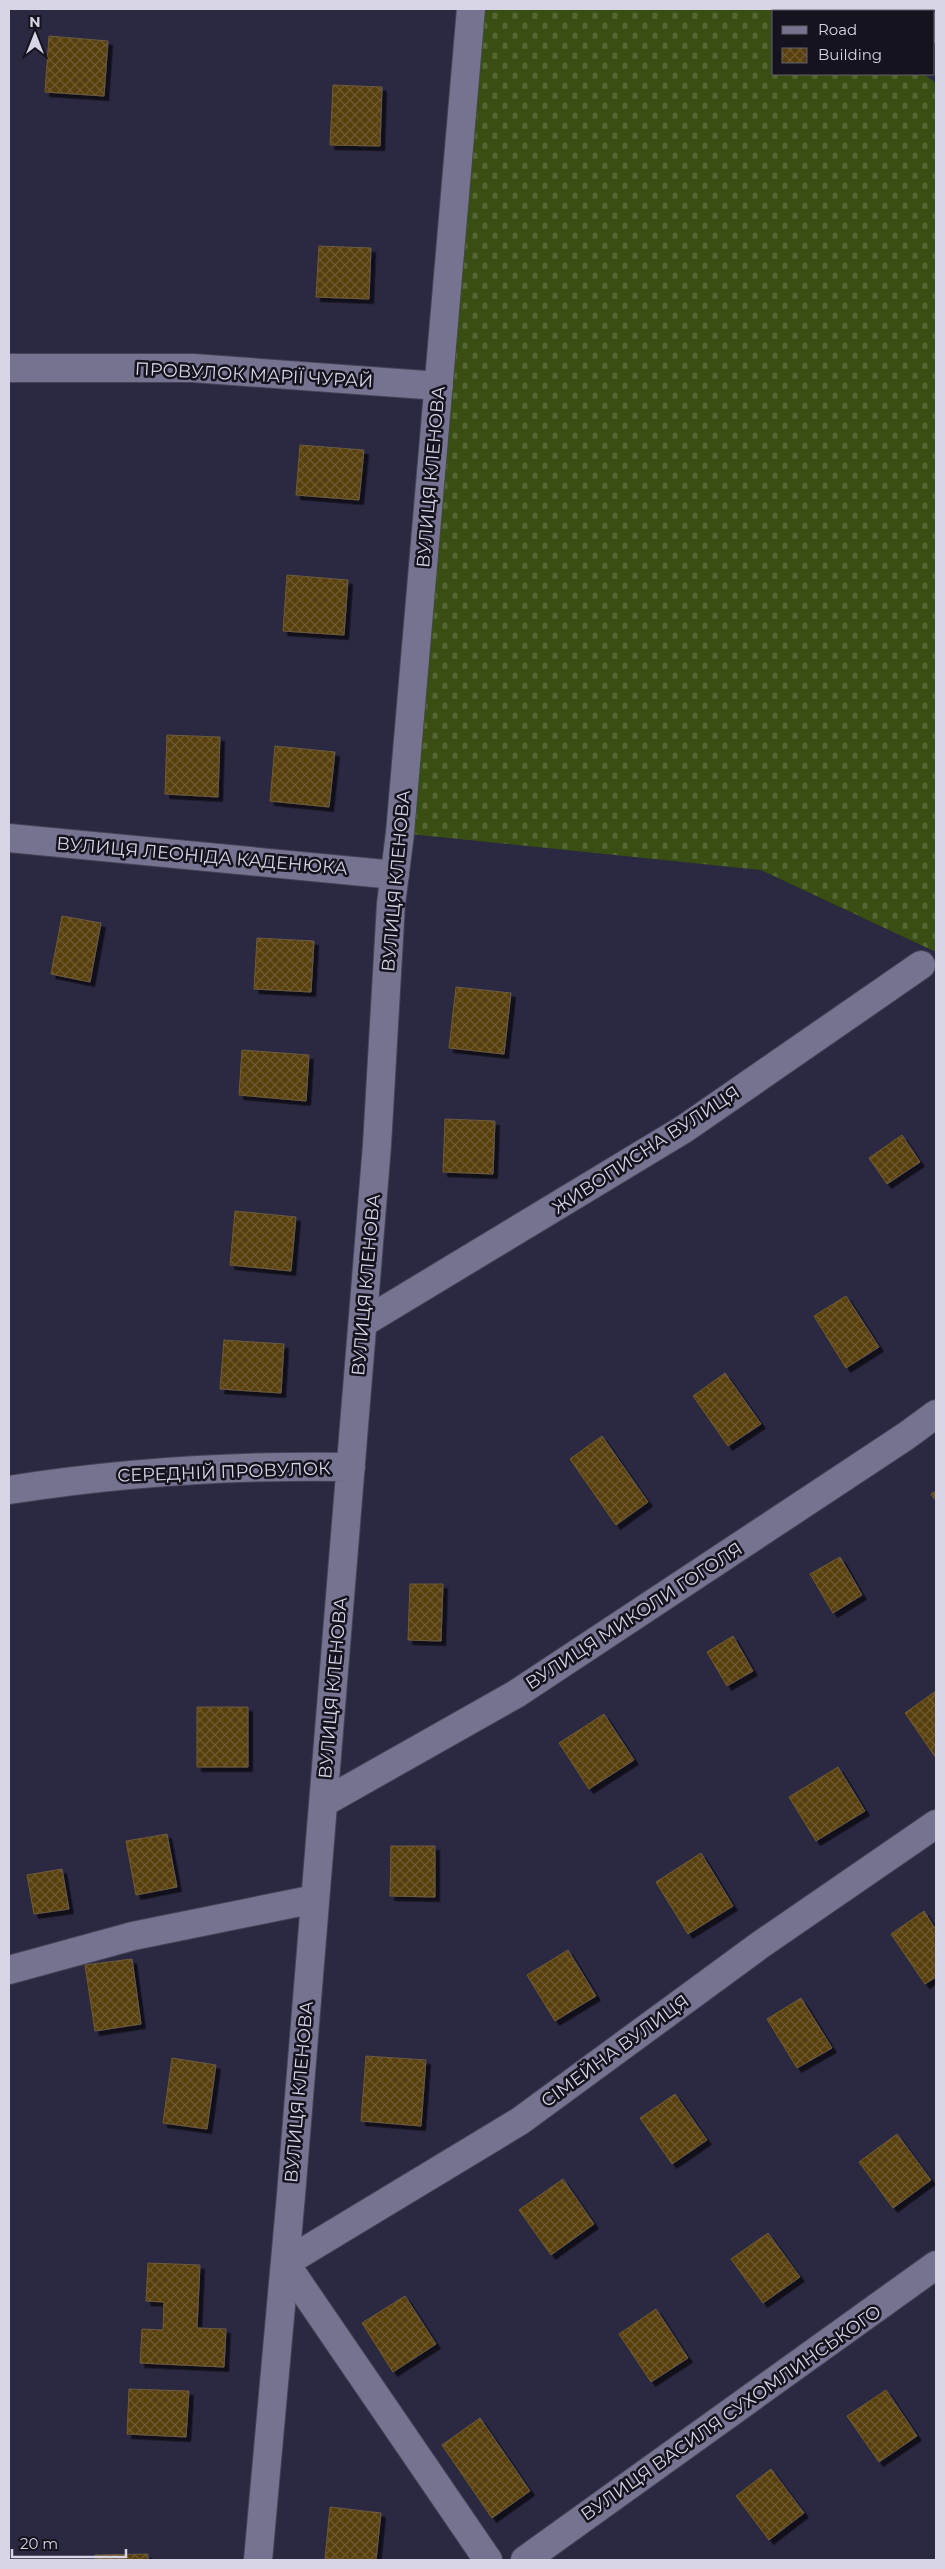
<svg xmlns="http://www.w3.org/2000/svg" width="945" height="2569" font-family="Montserrat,sans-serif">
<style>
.cemetery{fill:url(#cemetery-stones)}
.building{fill:url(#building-cross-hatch);stroke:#6b5b40;filter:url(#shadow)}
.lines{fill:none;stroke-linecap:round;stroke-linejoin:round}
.street-casing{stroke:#464358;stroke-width:30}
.street{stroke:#767391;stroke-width:28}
.labels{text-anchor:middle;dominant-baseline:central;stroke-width:5;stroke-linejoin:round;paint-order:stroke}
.street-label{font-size:18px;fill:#d6d4e5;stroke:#14131e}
</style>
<defs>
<pattern id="cemetery-stones" width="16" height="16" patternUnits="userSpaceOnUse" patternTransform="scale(1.25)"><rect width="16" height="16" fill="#384e12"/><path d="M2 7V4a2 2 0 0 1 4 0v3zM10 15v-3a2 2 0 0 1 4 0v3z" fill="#546734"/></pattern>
<pattern id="building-cross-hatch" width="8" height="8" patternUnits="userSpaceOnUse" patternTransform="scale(1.25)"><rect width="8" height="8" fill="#583f0d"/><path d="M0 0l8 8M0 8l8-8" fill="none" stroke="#6f5a30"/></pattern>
<filter id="shadow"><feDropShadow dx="4.5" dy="4.5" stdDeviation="0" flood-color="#0009"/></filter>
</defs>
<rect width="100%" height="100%" fill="#2b2841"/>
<path class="cemetery" d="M471,9H836L840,11H774V74H924L936,83V952L761,870L400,833Z"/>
<path class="building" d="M49,36L108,41L104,96L45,92Z
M333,85L382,87L380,146L330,145Z
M319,246L371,248L369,299L316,297Z
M300,445L364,450L359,500L296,495Z
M287,575L348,580L344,635L283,631Z
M167,735L220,737L218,797L165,794Z
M275,746L335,752L329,807L270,801Z
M62,916L101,923L90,982L51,974Z
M257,938L314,941L311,992L254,989Z
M456,987L511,993L504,1054L449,1048Z
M242,1050L309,1055L306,1101L239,1095Z
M445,1119L495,1121L493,1174L443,1172Z
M902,1135L920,1162L887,1184L869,1158Z
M235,1211L296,1217L291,1271L230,1265Z
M846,1296L879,1347L846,1368L814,1316Z
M224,1340L284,1344L281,1393L220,1389Z
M725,1373L761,1424L728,1446L693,1396Z
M602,1436L648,1502L616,1525L570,1459Z
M936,1491V1501L931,1494Z
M840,1557L862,1595L833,1613L810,1574Z
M410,1584H443L441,1641L408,1640Z
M733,1636L753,1671L727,1686L707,1652Z
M936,1691V1758L905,1713Z
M197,1707H248V1767H197Z
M604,1714L634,1760L589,1789L559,1743Z
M838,1767L865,1811L816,1841L789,1797Z
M167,1834L177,1887L136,1895L126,1841Z
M391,1846H435V1897L390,1896Z
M701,1853L733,1906L688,1934L656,1882Z
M62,1869L69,1909L34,1914L27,1875Z
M924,1911L936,1930V1977L925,1984L891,1934Z
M568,1950L596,1996L555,2021L527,1975Z
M132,1959L141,2024L95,2031L85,1965Z
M801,1998L832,2048L797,2068L767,2019Z
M366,2056L426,2060L421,2126L361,2121Z
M172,2058L216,2065L207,2129L163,2123Z
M675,2094L707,2140L672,2164L640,2118Z
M897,2134L931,2180L893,2208L859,2162Z
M563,2179L594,2224L551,2255L519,2210Z
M768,2233L800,2277L763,2303L731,2259Z
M148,2263L200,2265L197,2328L226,2329L224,2367L140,2363L142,2329L163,2330L164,2302L146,2301Z
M405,2296L436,2344L393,2372L362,2323Z
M656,2309L688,2358L651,2382L619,2334Z
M129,2389L189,2391L186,2437L127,2434Z
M886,2390L917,2436L879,2462L847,2416Z
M480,2418L530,2491L492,2518L442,2445Z
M771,2469L804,2513L769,2540L736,2496Z
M330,2507L381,2513L376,2560L325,2559Z
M148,2554V2560H95V2555Z"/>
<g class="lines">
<g class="street-casing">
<path id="street" d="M909,9L912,11
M934,27L936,29
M9,368H193L439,386
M9,838L395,875
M363,1323L684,1129L921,965
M9,1490C123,1472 236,1465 351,1467
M323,1803L516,1694L906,1436L936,1414
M9,1970L133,1936L315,1899
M258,2560L291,2195L377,1145L391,904L400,833L471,9
M488,2560L285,2263L520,2121L760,1945L936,1824
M525,2560L936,2265"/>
</g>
<use href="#street" class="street"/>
</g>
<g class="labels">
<g class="street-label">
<text transform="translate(254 375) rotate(3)">ПРОВУЛОК МАРІЇ ЧУРАЙ</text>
<text transform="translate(431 477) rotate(-85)">ВУЛИЦЯ КЛЕНОВА</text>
<text transform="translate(202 856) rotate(5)">ВУЛИЦЯ ЛЕОНІДА КАДЕНЮКА</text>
<text transform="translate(396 881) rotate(-85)">ВУЛИЦЯ КЛЕНОВА</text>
<text transform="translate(646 1150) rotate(-33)">ЖИВОПИСНА ВУЛИЦЯ</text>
<text transform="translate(366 1285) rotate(-85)">ВУЛИЦЯ КЛЕНОВА</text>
<text transform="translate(224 1472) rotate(-2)">СЕРЕДНІЙ ПРОВУЛОК</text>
<text transform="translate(634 1616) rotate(-33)">ВУЛИЦЯ МИКОЛИ ГОГОЛЯ</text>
<text transform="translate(333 1688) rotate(-85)">ВУЛИЦЯ КЛЕНОВА</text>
<text transform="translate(615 2051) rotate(-36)">СІМЕЙНА ВУЛИЦЯ</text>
<text transform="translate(299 2092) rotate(-85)">ВУЛИЦЯ КЛЕНОВА</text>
<text transform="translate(731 2413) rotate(-35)">ВУЛИЦЯ ВАСИЛЯ СУХОМЛИНСЬКОГО</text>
</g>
</g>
<rect width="945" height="2569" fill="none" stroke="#d6d4e5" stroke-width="20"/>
<rect x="772" y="10" width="162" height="65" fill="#14131e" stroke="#62606e"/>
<rect x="782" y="26" width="25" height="8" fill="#767391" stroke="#62606e"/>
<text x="818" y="35" font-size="15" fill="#d6d4e5">Road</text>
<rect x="782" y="48" width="25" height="15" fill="url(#building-cross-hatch)" stroke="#62606e"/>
<text x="818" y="60" font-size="15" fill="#d6d4e5">Building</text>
<g transform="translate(35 35)" stroke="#14131e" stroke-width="4" paint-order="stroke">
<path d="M0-4L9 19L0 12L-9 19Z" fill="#d6d4e5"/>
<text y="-8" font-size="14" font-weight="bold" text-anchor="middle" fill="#d6d4e5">N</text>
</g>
<path d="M12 2549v8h114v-8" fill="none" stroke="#d6d4e5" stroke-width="2.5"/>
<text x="20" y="2549" font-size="15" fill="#d6d4e5" stroke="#14131e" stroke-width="4" paint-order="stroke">20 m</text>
</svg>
